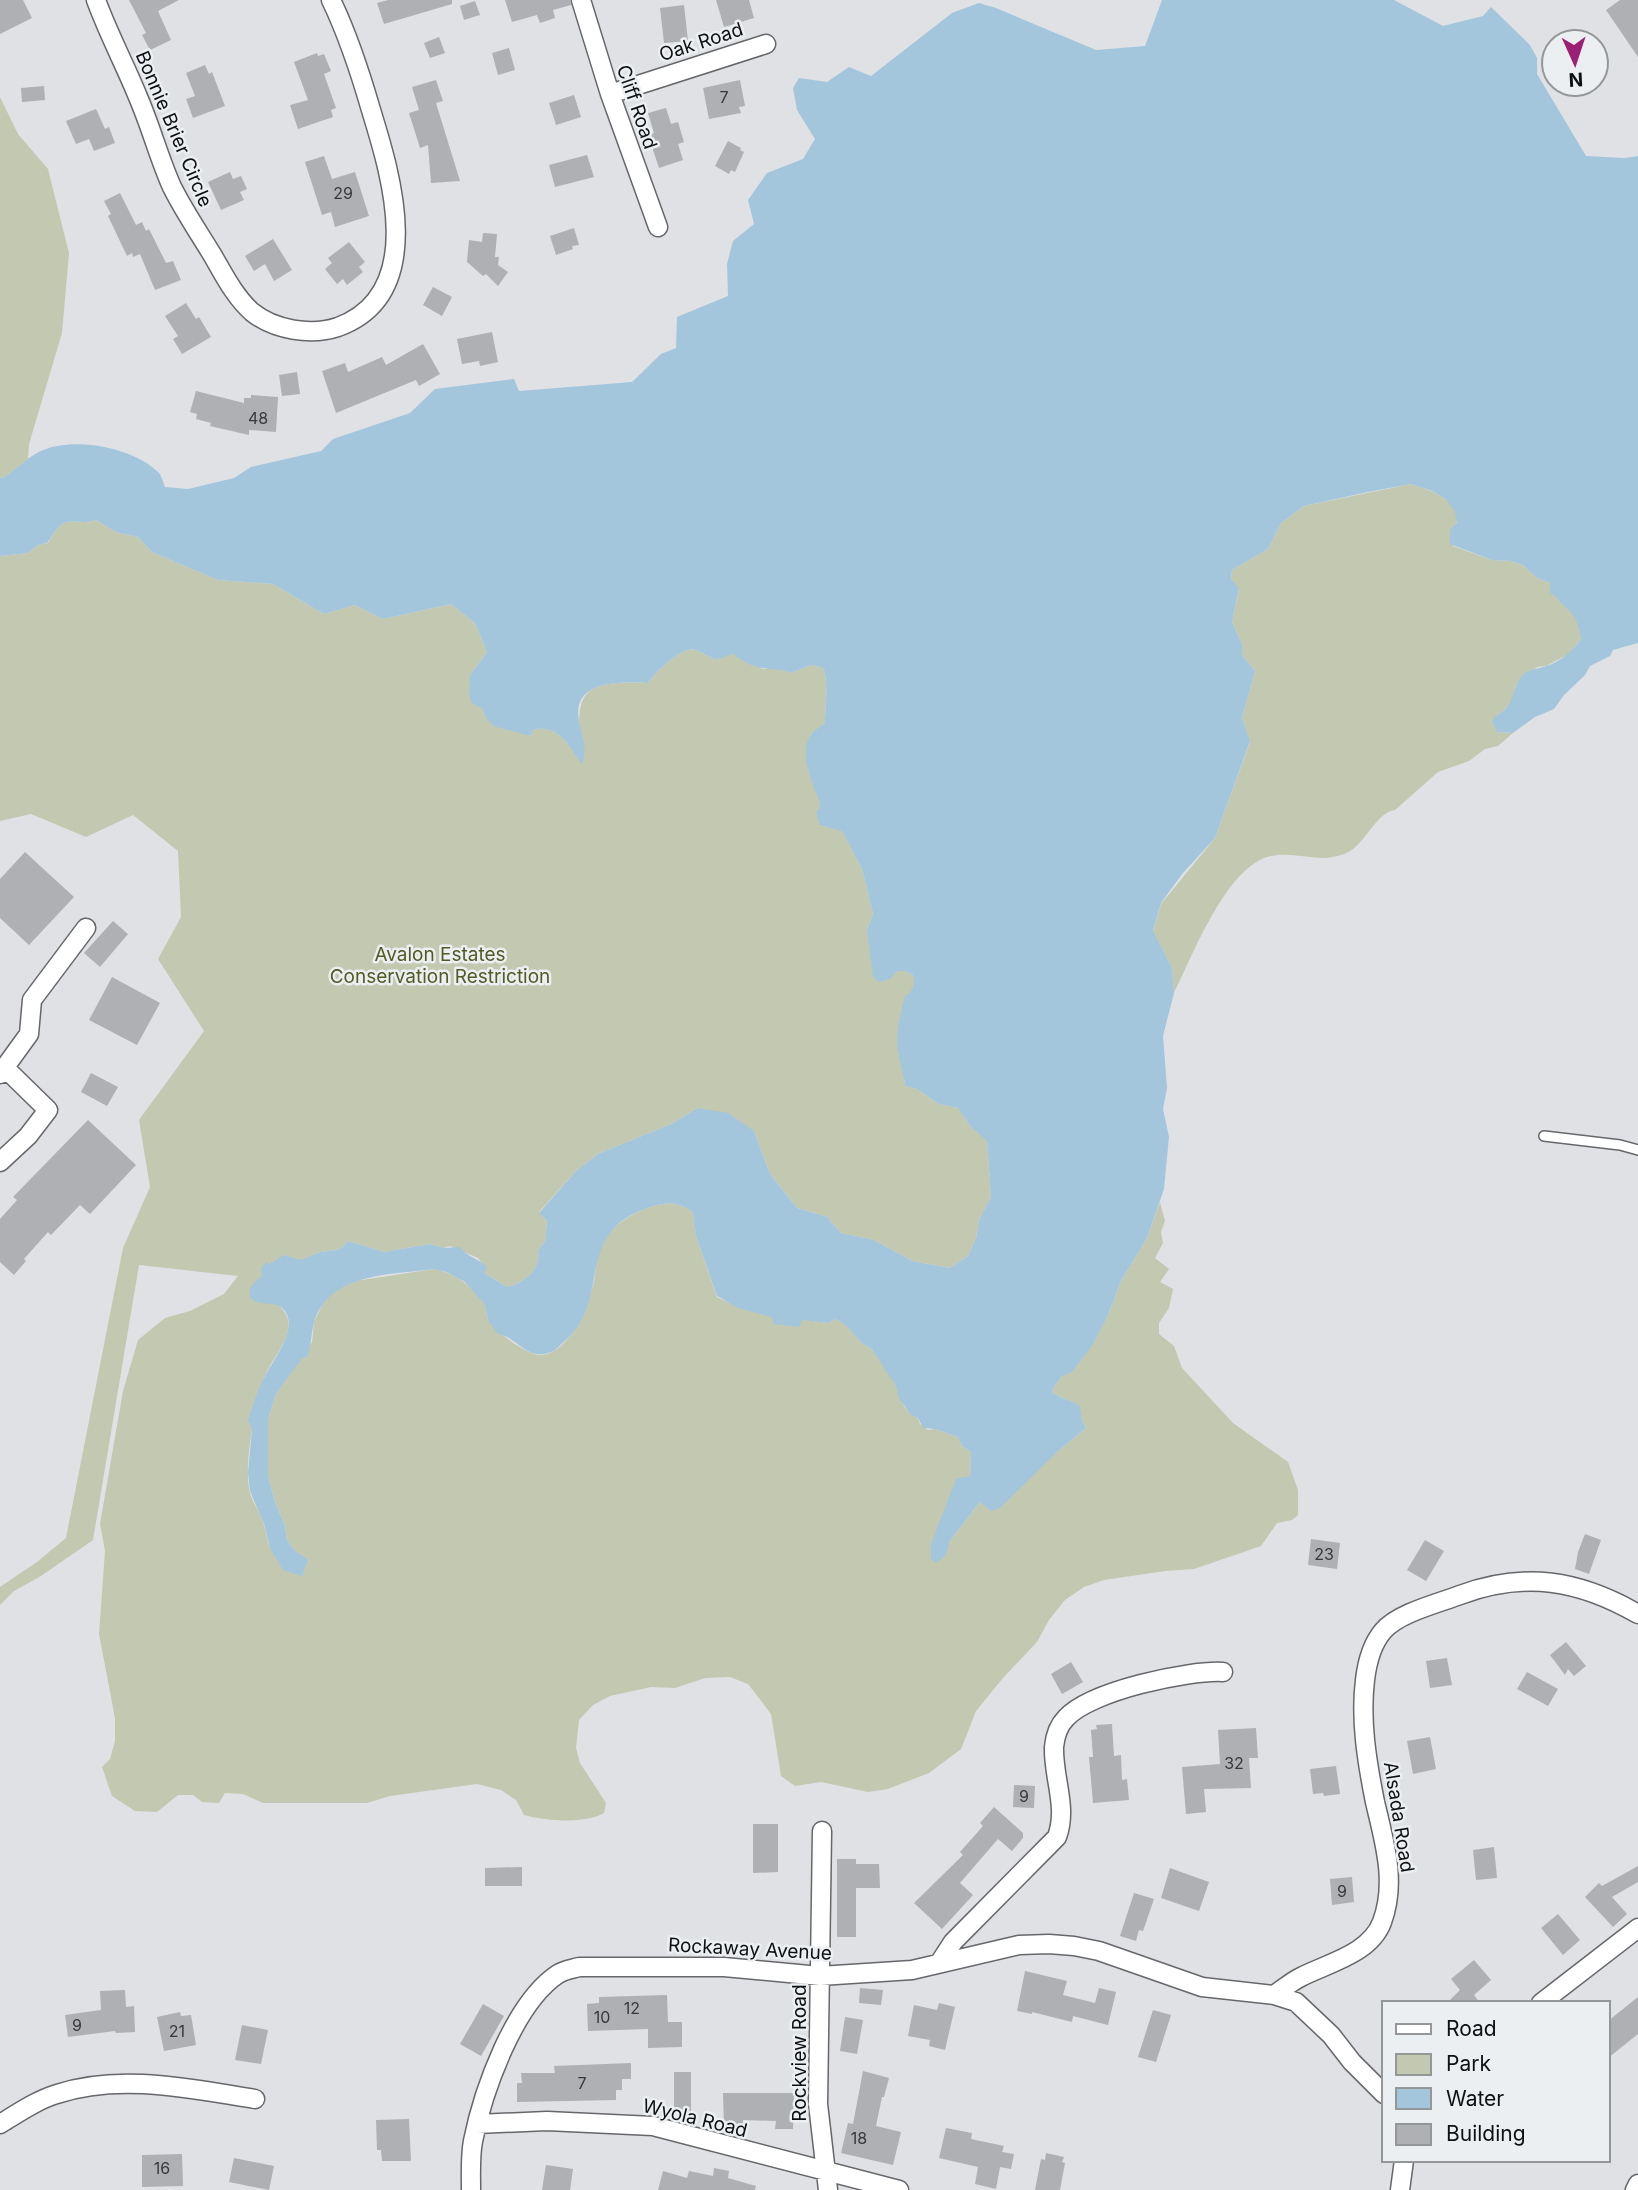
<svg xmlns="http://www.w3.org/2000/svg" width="1638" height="2190" font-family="Inter,sans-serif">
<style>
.green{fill:#c3c8b1}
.water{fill:#a3c6dd}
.building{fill:#aeb0b3}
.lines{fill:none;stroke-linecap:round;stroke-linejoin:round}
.service-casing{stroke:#65676a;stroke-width:12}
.minor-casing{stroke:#65676a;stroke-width:21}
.service{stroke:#fff;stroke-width:9}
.minor{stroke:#fff;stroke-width:18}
.labels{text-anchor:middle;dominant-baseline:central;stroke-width:5;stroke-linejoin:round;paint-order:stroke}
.number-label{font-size:16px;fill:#37383a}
.street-label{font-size:19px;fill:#0f1011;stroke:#eceff2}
.park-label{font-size:19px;fill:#525b23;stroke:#eceff2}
</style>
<rect width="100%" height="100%" fill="#dfe1e5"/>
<path class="green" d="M0,97L18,134L48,169L69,253L62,333L29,444L28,459L5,477L0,478Z
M1411,484C1426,489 1461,499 1457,521C1455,533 1445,528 1453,546L1492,560L1511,561L1523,565L1537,578L1550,583L1562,604L1571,609L1578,622L1581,639L1569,654L1546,666L1537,667L1515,687C1516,698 1505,712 1495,716L1497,732L1513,733L1498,746L1485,749L1469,761L1438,772L1395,810C1375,812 1365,847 1344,854C1318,864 1297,851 1271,856C1227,865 1193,955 1174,993L1172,968L1153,932L1161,904L1215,838L1250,742L1242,718L1255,671L1242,655V644L1232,622L1239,589L1231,579L1232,570L1268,549L1281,523L1304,506Z
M96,520L116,532L138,537L152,552L218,580L273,584L324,614L355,605L383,619L451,604L475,623L487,652L470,675L473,703L482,709L486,718L531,736L533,730C559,723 569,747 582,763C576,697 573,679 648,683C656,672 681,646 695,650C702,652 709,657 716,660L732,653L763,669L778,667L791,673L811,665L823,668C829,681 825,707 825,723L810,735L808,769L820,802V825L842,830L862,869L873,914L867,930L896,971H906L913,975L915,984L911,993L898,1053L903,1067L905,1086L917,1089L939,1104L959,1108L971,1127L987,1140L991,1197L979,1220L976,1238L968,1256L950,1268L912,1261L874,1240L841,1233L827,1217L797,1208L770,1174L754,1131L698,1108L671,1124L598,1154L576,1171L539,1212L547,1221L545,1241L538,1251C541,1270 524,1283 507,1287L484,1273L485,1268L478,1258L450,1246L444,1248L430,1244L384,1252L348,1241C339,1254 330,1249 317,1253C312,1255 306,1258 301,1261L284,1255L278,1305C306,1328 270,1357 263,1381C255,1409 243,1465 250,1493C253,1503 260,1512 263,1522C266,1531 267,1540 270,1548L295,1551L287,1540L285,1526L275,1502L268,1476V1419L276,1394L312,1342L314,1322L323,1303L335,1290L355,1281L434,1269C454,1273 475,1287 485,1305C487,1310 486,1316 489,1321C498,1333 527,1356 542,1355C570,1352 587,1308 593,1285C597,1271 595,1256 602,1243C612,1225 634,1212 653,1206C668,1202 681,1202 693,1213L696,1236L717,1297C753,1316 789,1318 829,1323L834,1319C853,1324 855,1343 871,1348C879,1360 891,1373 896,1386C902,1401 902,1410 918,1418L920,1424L928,1430L935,1429L958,1437L962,1446L971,1452L970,1477L931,1544L949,1542L981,1501L1058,1451L1086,1428L1082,1421L1079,1406C1070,1399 1061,1399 1052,1392L1053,1388L1108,1315L1121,1281L1147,1238L1160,1202L1165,1221L1161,1232L1163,1243L1155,1258L1169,1269L1160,1282L1173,1289L1169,1308L1159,1323V1334L1174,1346L1182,1368L1233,1423L1288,1462L1298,1490V1515L1292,1520L1277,1523L1261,1546L1194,1569L1165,1571L1104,1580L1084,1587L1065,1600L1049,1620L1037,1642L1003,1678L976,1711L961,1749L929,1773L888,1789L868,1792L821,1782L795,1786L781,1776L771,1714L748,1684L730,1677L705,1678L675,1688L651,1687L610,1696L593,1705L579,1720L576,1748L580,1763L606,1803L604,1813C586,1824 544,1821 524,1815L516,1800L501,1790L477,1784L390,1796L367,1803H263L243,1794L225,1793L219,1803L202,1802L193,1795H178L157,1812L135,1811L112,1796L102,1767L110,1759L115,1741V1718L99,1634L105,1551L100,1524L123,1391L138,1340L165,1318L190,1311L224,1294L238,1276L139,1265L93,1540L41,1576L14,1591L0,1605V1587L37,1562L66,1538L123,1248L150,1187L139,1120L204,1031L158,959L181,917L178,851L133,815L86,837L31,814L0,821V556L28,553L38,545L48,543C51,538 56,528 62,524C71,518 84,525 96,520Z"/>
<path class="water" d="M1162,0H1394L1443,26L1483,16L1491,7L1530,45L1537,58V74L1586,156L1624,158L1638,156V643L1613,650L1610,656L1590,666L1585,675L1564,695L1554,709L1535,717L1513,733L1497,732L1492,721L1495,716C1518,706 1510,685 1525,673C1532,668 1539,669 1546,666C1561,662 1572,651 1581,639C1577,620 1577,617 1563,605C1557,600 1558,596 1550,593V583L1537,578L1523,565L1511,561L1492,560L1450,544V530L1457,523L1455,512L1446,499L1432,491L1411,484L1368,492L1304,506L1281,523L1268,549L1232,570L1231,579L1239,588L1232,622L1242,644V655L1255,671L1242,718L1250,741L1215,838L1183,873L1161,903L1153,931L1172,968L1174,993L1163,1036L1167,1088L1163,1109L1169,1137L1164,1189L1147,1238L1121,1281L1108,1315L1093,1344L1072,1372L1062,1376L1053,1388L1052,1392C1061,1399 1070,1399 1080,1406L1082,1421L1086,1428L1058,1451L1000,1508L991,1511L980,1502L949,1542C949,1552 944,1558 936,1563L931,1559V1544L956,1479L970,1476L971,1452L962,1446L958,1437L935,1429L923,1428L918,1418L910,1414L899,1398L896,1386L871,1348C855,1343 852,1324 834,1319L829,1323L802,1320L799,1327L774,1324L771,1317L738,1308L717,1296L696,1236L693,1213C681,1202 668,1202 653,1206C571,1231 613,1295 567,1339C562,1343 557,1350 551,1352C526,1362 516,1336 498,1334L488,1320L485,1305L465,1282L446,1272L434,1269C392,1275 333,1272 315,1319C311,1331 312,1344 307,1357L302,1358L276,1394L268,1419V1476L275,1502L285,1526L287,1540L295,1551L308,1560L302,1576L283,1570L270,1548L264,1524L250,1491L248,1473L252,1429L248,1420C253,1406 257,1391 264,1378C272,1361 303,1325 281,1307C274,1302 262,1305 254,1301L250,1297V1288L262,1275L261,1269L266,1262L270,1264L284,1255L301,1260C306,1258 312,1255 317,1253C330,1249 339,1254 348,1241L384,1252L430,1244L444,1248L460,1247C466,1256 479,1259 487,1267L484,1273L507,1287C524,1283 541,1270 538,1251L545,1241L547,1221L539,1213L576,1171L598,1154L671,1124L698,1108L728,1113L754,1131L770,1174L797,1208L827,1217L841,1233L874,1240L912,1261L950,1268L968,1256L976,1238L979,1220L991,1197L987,1141L971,1127L958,1108L939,1104L917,1089L905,1086C904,1074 900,1064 898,1052C894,1033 901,1014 905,996C914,991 915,984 913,975L906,971H897L890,979L879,982L873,977L867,930L873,914L862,869L842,831L820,825L816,812L820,807V803C813,784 797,752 812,733C816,729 821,726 825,723C825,707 829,680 823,668L811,665L791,673C780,668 774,670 763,668C750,667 742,659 732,654L716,660C709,657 702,652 695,650C681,646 656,672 648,683C622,682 571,679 579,721C582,737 588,749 582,764C569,747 559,723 533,730L531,736L493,726L486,718L482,709L472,703L469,695L470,675L487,652L475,623L451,604L383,619L355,605L324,614L273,584L218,580L152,552L138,537L116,532L96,520C84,525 71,518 62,524C56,528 51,538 47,543L38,545L28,553L0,556V478L5,477C17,468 28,457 41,451C72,436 133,447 158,472C162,476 163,482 165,487L188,489L234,478L251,467L321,451L333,439L410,413L435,389L514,379L519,391L632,382L661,354L676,348L677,317L728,296L727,264L733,241L754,224L748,200L767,173L803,159L815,139L797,110L793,88L799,78L827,82L849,67L871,76L952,13L979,3L996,8L1096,50L1145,46Z"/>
<path class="building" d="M0,0H23L32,18L0,34Z
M129,0H179L158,11L171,40L150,50L142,35L146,33Z
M388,0H452V4L384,24L377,3Z
M505,0H570L571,5L553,10L555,18L540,23L537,15L512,22Z
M716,0H749L754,18L724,27Z
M1620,0H1638V57L1606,10Z
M475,1L480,15L464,20L460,6Z
M684,5L688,41L664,43L660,8Z
M439,37L445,53L430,58L424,43Z
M509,48L515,70L498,75L492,53Z
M317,53L318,56L324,54L331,71L324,74L336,108L331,110L333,117L298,129L290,105L308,100L294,62Z
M205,65L209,74L212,72L225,106L193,118L186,99L195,96L186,73Z
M436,80L443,101L436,103L460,181L431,183L428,145L420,148L409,113L419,110L412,87Z
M740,80L745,106L739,107L741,113L709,119L703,88Z
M44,86L45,100L22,102L21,88Z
M574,95L581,117L556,125L549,103Z
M666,108L671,124L678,122L684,142L678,144L683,160L659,168L648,135L654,133L648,113Z
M96,109L105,129L109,127L115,143L94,151L89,139L76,144L66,121Z
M728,141L741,148L740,150L744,152L735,172L731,170L729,174L715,166Z
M587,155L594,177L555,187L549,165Z
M324,156L332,179L355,172L369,216L335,227L331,212L322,215L305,162Z
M230,172L233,179L241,176L247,189L240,192L244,200L221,210L208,182Z
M120,193L136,225L142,222L146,231L149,229L166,263L173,261L181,280L155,290L140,254L133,257L132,253L127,256L108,216L111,214L104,201Z
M574,228L579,245L572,246L573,249L556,255L550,236Z
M483,233L497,234L495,257H499L498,265L508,272L498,286L486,274L483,276L467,262L469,240L482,242Z
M273,239L292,270L274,281L265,264L254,271L245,256Z
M349,242L365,262L359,267L363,272L347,285L343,279L337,284L325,269L332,263L328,258Z
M433,287L452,297L442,316L423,305Z
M186,303L196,319L199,317L211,337L182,354L173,339L178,336L165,316Z
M492,332L498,362L480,366L479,361L462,364L457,339Z
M423,344L440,374L419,386L416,380L336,413L322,371L345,363L348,372L382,357L386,365Z
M297,372L300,394L282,396L279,375Z
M196,391L244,403V398H251V395L278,397L276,432L249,430V435L210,426L211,423L196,419L197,414L190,412Z
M25,852L74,897L29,945L0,918V879Z
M113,921L128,934L100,967L84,953Z
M112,977L160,1003L137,1045L89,1020Z
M91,1073L118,1087L107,1106L81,1092Z
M88,1120L136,1165L90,1214L80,1205L51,1235L48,1232L24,1259L26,1261L14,1275L0,1262V1219L17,1200L13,1197Z
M1585,1534L1601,1540L1589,1574L1575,1569L1578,1552Z
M1311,1539L1340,1543L1337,1569L1308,1565Z
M1425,1540L1444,1551L1426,1581L1407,1570Z
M1566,1642L1586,1666L1574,1676L1568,1669L1565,1675L1550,1655Z
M1447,1658L1452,1685L1430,1688L1426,1661Z
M1071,1662L1083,1682L1062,1694L1051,1674Z
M1527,1672L1558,1689L1548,1706L1517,1689Z
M1112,1724L1114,1756L1121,1755L1122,1780L1127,1779L1129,1800L1093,1803L1089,1757H1093L1091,1730L1097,1729L1096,1725Z
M1256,1728L1258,1758H1249L1251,1788L1204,1789L1206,1812L1186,1814L1182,1767L1220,1764L1218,1730Z
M1430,1737L1436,1769L1413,1774L1407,1741Z
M1336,1766L1340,1794L1324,1796L1323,1793L1313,1794L1310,1769Z
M1014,1785L1035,1786L1034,1808L1013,1807Z
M994,1807L1023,1833V1838L1012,1851L998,1839L960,1883L973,1895L942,1929L914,1903L963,1855L960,1852L983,1826L980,1823Z
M753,1824H778V1872L753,1873Z
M1494,1847L1497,1878L1476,1880L1473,1850Z
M837,1859H856V1864H879L880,1888H856V1937H837Z
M1638,1866V1882L1612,1897L1627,1914L1613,1927L1585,1897L1599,1883L1602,1886Z
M522,1867V1886H485V1868Z
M1170,1868L1209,1882L1199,1911L1161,1898Z
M1352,1877L1354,1902L1332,1905L1330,1879Z
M1134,1893L1154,1899L1143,1931L1139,1930L1136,1941L1120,1936Z
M1558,1914L1580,1940L1563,1955L1541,1928Z
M1474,1960L1491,1980L1474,1995L1480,2003H1447L1460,1990L1451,1979Z
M1025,1971L1067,1981L1063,1995L1095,2003L1099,1988L1116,1992L1108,2025L1073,2016L1072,2022L1032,2012V2014L1017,2011Z
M860,1988L883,1990L881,2005L859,2003Z
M125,1990L126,2007L134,2006L135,2032L116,2033L115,2031L68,2037L65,2015L101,2010L100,1991Z
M667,1995L668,2022H682V2047L648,2048V2029L588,2031L587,2004L599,2003V1997Z
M1638,1997V2034L1608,2058V2021Z
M939,2003L955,2007L945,2050L929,2046L930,2040L908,2036L914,2005L937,2010Z
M483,2004L504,2016L481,2056L460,2044Z
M1153,2010L1171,2015L1156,2062L1138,2057Z
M180,2012L181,2016L191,2015L196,2045L164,2051L157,2017Z
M845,2017L863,2020L857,2054L840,2051Z
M242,2025L268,2030L261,2064L235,2060Z
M631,2063V2079H622V2090H616V2100L517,2102V2083H522L521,2073H555L554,2066Z
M863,2071L889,2078L884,2097H882L876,2126L901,2132L893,2165L841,2153L848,2123L853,2124Z
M674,2072H691V2112H674Z
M723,2093H794L793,2129H775L776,2121L743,2120V2127H724Z
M409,2119L411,2161H382L381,2150H377L376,2120Z
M946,2128L972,2133L971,2139L1004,2146L1002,2152L1014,2154L1011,2169L1000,2167L996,2189L975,2184L978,2167L939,2158Z
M1046,2153L1064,2157L1062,2162L1065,2163L1060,2190H1035L1041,2159L1045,2160Z
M182,2154L183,2186L142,2187V2155Z
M234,2158L274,2166L269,2190L229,2182Z
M546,2165L573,2169L570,2190H542Z
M714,2168L729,2171L728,2178L756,2186L755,2190H658L663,2171L687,2178L689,2171L713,2176Z"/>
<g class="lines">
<g class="service-casing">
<path id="service" d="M1544,1136L1620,1145L1638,1150"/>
</g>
<g class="minor-casing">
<path id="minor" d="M96,0C108,33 125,65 138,97C151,127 159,158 172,187C184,211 199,233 213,256C224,275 235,297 252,312C274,330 311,336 338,327C428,294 391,175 371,110C360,72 348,35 331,0
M581,0L610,94L658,227
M610,94L766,44
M0,1074L29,1034L32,1000L86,928
M0,1162L28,1136L48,1110L5,1068
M822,1831L818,2104L828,2190
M940,1962L953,1942L1057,1837C1068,1807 1053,1778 1054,1747C1055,1737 1059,1725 1066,1718C1090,1691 1188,1670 1223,1672
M1274,1995C1283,1989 1291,1982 1301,1977C1328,1963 1370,1954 1382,1922C1397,1882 1384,1841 1375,1802C1367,1762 1360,1720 1365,1680C1367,1663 1372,1644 1383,1631C1398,1613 1439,1603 1460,1595C1525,1571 1579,1580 1638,1614
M1541,2003L1638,1928
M0,2124C18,2113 37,2100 57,2094C120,2073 191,2089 255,2099
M477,2124L547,2121L653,2126L899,2190
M471,2190C471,2174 470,2157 473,2141C483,2091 514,2003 558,1974C564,1970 572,1969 579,1967H724L820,1976L912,1970L1019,1945L1049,1944L1074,1946L1099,1951L1202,1987L1274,1995L1296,2002L1331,2035L1352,2062L1384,2094
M1400,2190L1404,2160
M1635,2190L1638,2184"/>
</g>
<use href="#service" class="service"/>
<use href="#minor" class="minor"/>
</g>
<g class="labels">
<g class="number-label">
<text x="724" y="97">7</text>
<text x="343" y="193">29</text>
<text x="258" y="418">48</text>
<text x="1324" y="1554">23</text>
<text x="1234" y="1763">32</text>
<text x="1024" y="1796">9</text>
<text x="1342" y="1891">9</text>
<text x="632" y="2008">12</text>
<text x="602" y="2017">10</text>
<text x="77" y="2025">9</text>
<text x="177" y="2031">21</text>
<text x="582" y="2083">7</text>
<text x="859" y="2138">18</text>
<text x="162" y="2168">16</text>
</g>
<g class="street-label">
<text transform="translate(701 42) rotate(-18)">Oak Road</text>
<text transform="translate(637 107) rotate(71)">Cliff Road</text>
<text transform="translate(174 129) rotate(67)">Bonnie Brier Circle</text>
<text transform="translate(1399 1817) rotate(81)">Alsada Road</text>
<text transform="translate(750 1949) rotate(3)">Rockaway Avenue</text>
<text transform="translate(799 2053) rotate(-90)">Rockview Road</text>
<text transform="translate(695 2118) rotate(14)">Wyola Road</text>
</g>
<g class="park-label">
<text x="440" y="954">Avalon Estates<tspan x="440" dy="22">Conservation Restriction</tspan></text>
</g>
</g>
<rect x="1382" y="2001" width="228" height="161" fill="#eceff2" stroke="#949698" stroke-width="2"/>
<rect x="1396" y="2024" width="35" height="10" fill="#ffffff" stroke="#949698" stroke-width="2"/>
<text x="1446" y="2036" font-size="21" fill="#0f1011">Road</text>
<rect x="1396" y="2054" width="35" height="21" fill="#c3c8b1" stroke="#949698" stroke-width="2"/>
<text x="1446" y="2071" font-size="21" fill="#0f1011">Park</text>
<rect x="1396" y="2088" width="35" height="21" fill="#a3c6dd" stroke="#949698" stroke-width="2"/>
<text x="1446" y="2106" font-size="21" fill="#0f1011">Water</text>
<rect x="1396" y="2124" width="35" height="21" fill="#aeb0b3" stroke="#949698" stroke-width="2"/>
<text x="1446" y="2141" font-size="21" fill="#0f1011">Building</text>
<g transform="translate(1575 63) rotate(177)"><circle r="33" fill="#eceff2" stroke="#949698" stroke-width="2"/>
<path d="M0-5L12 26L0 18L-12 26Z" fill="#9b1f75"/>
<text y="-10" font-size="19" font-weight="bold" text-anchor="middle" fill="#0f1011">N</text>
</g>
</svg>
